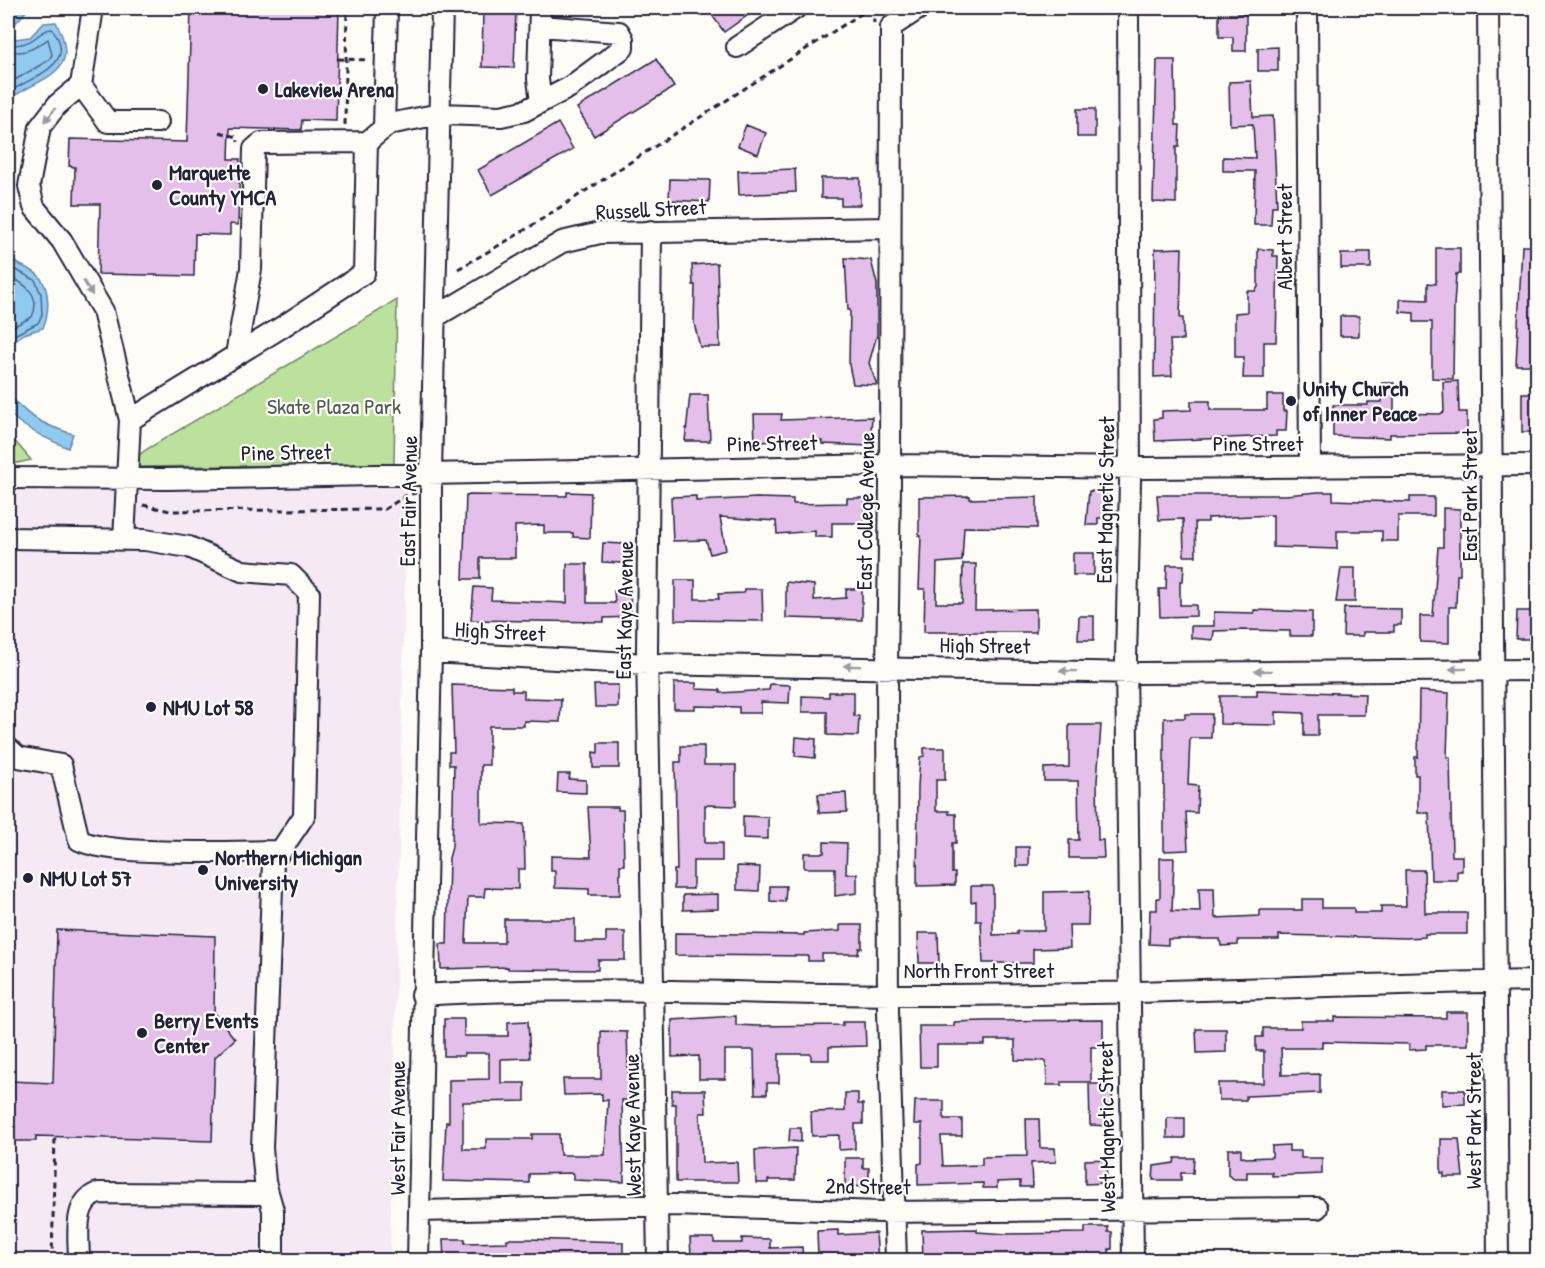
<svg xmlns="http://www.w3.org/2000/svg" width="1545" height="1268" font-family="'Patrick Hand',sans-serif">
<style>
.built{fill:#f5eaf3}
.green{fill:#bbe19c;stroke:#6e826c;stroke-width:1.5}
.water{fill:#91caf1;stroke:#6587a8;stroke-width:1.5}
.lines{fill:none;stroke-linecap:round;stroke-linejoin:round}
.shore{stroke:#4e6584;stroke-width:1.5}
.building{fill:#e3bfe9;stroke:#22223b;stroke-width:1.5}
.minor-casing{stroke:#22223b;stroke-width:24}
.path{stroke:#22223b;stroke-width:3;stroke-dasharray:6 4.5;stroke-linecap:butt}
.minor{stroke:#fdfcf7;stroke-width:20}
.oneway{fill:#9a9aa2}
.poi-dot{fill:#22223b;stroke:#fdfcf7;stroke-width:2}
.labels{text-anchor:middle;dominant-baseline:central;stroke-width:4.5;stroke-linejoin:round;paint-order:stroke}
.poi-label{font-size:22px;font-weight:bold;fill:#22223b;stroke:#fdfcf7;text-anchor:start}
.street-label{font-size:22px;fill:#22223b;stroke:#fdfcf7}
.park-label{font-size:22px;fill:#505b58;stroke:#fdfcf7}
</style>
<rect width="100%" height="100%" fill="#fdfcf7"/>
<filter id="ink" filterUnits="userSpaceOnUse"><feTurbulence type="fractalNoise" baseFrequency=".0167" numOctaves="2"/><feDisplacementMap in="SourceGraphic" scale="12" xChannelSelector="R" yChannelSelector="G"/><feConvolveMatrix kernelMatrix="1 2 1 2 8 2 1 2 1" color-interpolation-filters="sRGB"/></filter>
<g filter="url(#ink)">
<path class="built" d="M8,478L407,480L390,1260H8Z"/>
<path class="green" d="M397,300L394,464L137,467L139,455L147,449Z
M8,433L31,460L8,465Z"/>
<path class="water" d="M8,8H29L11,28L15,39L30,37L44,23L56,22C83,74 44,75 8,100Z
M8,255C16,267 31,267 39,276C51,290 49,313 43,328L24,334L8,345Z
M8,392C24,416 46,426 73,434L68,448C54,442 14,424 8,410C6,405 7,397 8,392Z"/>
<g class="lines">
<path class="shore" d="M8,37L13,45C38,44 37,30 52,29C80,65 32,76 8,93
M8,50C24,56 36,47 48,39L52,55L49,60L8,84
M8,266L35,280L41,294L42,315L38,323L8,338
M8,275C25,284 42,295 32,317L8,329"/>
</g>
<path class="building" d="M191,8H339L336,121L302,120L301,130L230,128L229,159H240L238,225L230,224V235L195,234L194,276L98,274L100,204H74L75,167L69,166L70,139L187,142Z
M483,8H516L514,68L482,67Z
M707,8H742L748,15L724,32Z
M1219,14H1246V51H1233V37H1219Z
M1278,47V71H1258V48Z
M656,59L674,87L594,136L577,108Z
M1157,60H1175L1176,125H1180L1179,147H1176V203L1153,202Z
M1251,81L1253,117L1273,116L1277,206H1272L1271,225H1254L1255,171H1223V157L1255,158L1253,124L1230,125L1229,82Z
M1077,109H1095V137H1077Z
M558,123L573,149L492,195L478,170Z
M746,125L766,133L758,154L738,146Z
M795,169L796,192L739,195L738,171Z
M821,178H860V205H841V198H821Z
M670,179L710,180L709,202L669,200Z
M1522,246H1538V365H1516Z
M1182,248L1180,318H1183V340H1170L1172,376L1154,377L1155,249Z
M1436,248H1460V274H1456L1454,306L1453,379L1432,378V322H1414V313L1400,312V299L1428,300V283L1436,284Z
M1258,249L1273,250V256H1278L1276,342H1264V378H1243L1244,357H1235V313L1247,312V291H1255L1258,287Z
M1357,252H1371V268H1341V254H1357Z
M845,258L871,260L877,284V335L869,363L877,385L853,384L849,365L850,310H848Z
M717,263L720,347H700L694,323L695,285H693L692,265Z
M1340,316H1359V336H1340Z
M1458,381L1459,412H1467V433L1390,434V438L1333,436V405H1368V402H1382V383H1394V413L1440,414L1444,412L1443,382Z
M1522,393H1538V432H1522Z
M690,395H708L710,441H685Z
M1267,395H1283V411H1287L1286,431H1276V436L1155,441L1154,419L1162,418V411L1191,410V401H1210V410H1267Z
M754,414H782L781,420L872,417L870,446L822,444V441L793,442V438L755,443Z
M1089,491L1107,492L1106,518H1098V525H1086Z
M567,492L591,493L590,538L573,537V533H544V525L515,526V558H480V579H463L466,495L567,496Z
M1318,492H1333V500L1360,501L1410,502V497H1434V516H1398V541H1382V531H1337V549L1273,547V515L1208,518V522H1195L1196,556H1184L1183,519L1159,520L1157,495H1286Z
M696,496V501L757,498L793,499V504L847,503V498H865V523H832V537H815V531L777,534L776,521L720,517L726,550L710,554L706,540L673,541L671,497Z
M970,496V499L1037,497V528L964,527L962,561L937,563L936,603H962L963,564H976L975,610L1036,609V632H924L925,589H919L921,536H919V497Z
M1443,508L1460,509V575H1457L1456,607H1449V643L1420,642V616H1433L1438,547H1443Z
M603,543L624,544L623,563L602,562Z
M1073,553H1094V575H1073Z
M567,564H587V603H615L614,591L630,590L631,617L604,618V622L471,620L474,587L492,588L491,600L567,603Z
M1167,565H1184L1183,581H1180V605H1196V616L1160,617L1159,589H1166Z
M1341,568H1355V602H1336Z
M675,580H695V599H719L718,594L744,593V589H762L763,621L675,620Z
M786,582L814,585V600L846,598V589H862V620L786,618Z
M1344,608L1401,609V625H1394V632H1363V636H1343Z
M1254,610L1312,612V636H1290V631L1244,630L1214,631L1213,640L1191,638V626H1214V612L1254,613Z
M1517,611H1538V639H1516Z
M1079,616H1094V640H1078Z
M674,683H696V689L720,690V693L769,690L770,684L790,685L789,703L761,702V713H739V707L695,706V709H674Z
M452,685L512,687V691H524V698L561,699L560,722L524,721V726H489V765H481V823L524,824L525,869H518V889L485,888L484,897H468L466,943H504V919H575V942H606V932H625V960H598V970L508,969V967L441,969L440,944H447L449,858L452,847L454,765H449V752H454Z
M594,685H618V707H595Z
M1257,690L1365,694L1364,715H1318V736H1304V713L1276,712V725L1220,724V696H1257Z
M1419,691L1449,693L1447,757H1450L1452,856H1462V871H1457V880H1431L1429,813H1418V775H1415V757H1418Z
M829,692H854V716H859L858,736L827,735V712H802V696L829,697Z
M1185,714H1212L1211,738H1190L1188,785L1198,786L1197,813L1186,812L1188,850L1164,851V718H1185Z
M1069,725H1101L1097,781L1098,840H1103L1104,858H1069V840H1079L1078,781H1044V768L1069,767Z
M796,737L816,739L815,758L795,756Z
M598,743H619V768H593V752L598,753Z
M681,746H704V765H736V806L705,805V843H722V861H693V889H674V870H677L675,762H681Z
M924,748H945V780H936V811H949V814H956V843H952V873H955V885L917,886L918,786L920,757L924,756Z
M558,774H570L569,779L586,780V793L557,792Z
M846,793L847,812L819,813L818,794Z
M588,807H618V810H623L624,865H620V895H589V889L555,888V871H551V856L591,857Z
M743,816L768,817V839L743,838Z
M824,842L847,843L846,874H857V893L835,896V868H804V853H824Z
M1016,847H1029V866H1016Z
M1160,858H1174L1172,911L1200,912L1199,888H1214L1215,918L1260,916V910H1302V899H1322V908H1354V913H1381V906H1406L1405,870H1424L1425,913H1467V934H1425V937L1406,938L1279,935V940H1238V945L1221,946L1220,939H1168V945L1149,944L1150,910H1157V898H1160Z
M737,866L760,867L759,891L737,890Z
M770,886H786L785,902L770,901Z
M971,886H993V935L1017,934V931H1044V892L1089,891L1088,925H1069L1070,948L1033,949V963H983L981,921H976V901L971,902Z
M718,894V909L683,910V895Z
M840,925H862V948H859L858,954H822V961H808V956L675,955V933L804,935V933L840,931Z
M57,930L215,936L214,1013L235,1039L215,1057L212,1141L36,1136V1141H8V1126H10V1081L53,1083Z
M918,933H938L939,963H919Z
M1446,1012H1468V1045H1426V1049L1409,1050V1044L1322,1042V1048H1281L1282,1075L1320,1074V1093L1246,1096V1100H1219L1218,1083H1264V1051H1256V1037H1263V1028H1301V1021H1334V1017L1446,1018Z
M736,1016V1025L757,1026L843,1025V1022H865L866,1046L829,1047V1060H811V1054H779V1083H767V1094H755L754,1050H725V1079H699V1056L672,1057V1020Z
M444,1019H464V1036H508V1022L528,1021L530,1058L501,1059V1083H525V1101L463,1102V1149H486V1139H532V1134H559L560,1155H605L608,1100H602V1094L564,1095L563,1079H601V1031L627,1032L629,1100H622L624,1182L573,1180V1173L529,1174V1183L443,1181L446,1122H449V1080L489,1079V1053H464V1056H444Z
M1103,1020V1047H1091V1082H1062V1085H1047L1046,1061L1015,1060V1040H985V1045H937V1067H920L919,1026H954V1022L982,1021Z
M1196,1029H1226V1052L1197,1053Z
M1089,1084H1110L1113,1088L1110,1126L1090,1125Z
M672,1090H705L706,1113H700L702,1163L737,1162L738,1182H676V1104H672Z
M1442,1090H1465V1104L1442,1105Z
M845,1093H858V1104H863V1124H855V1149L839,1150V1135L812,1136L811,1112L845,1111Z
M915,1101H944V1119H962V1136H941L943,1166L982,1165V1157L1027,1156L1026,1119H1039L1040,1148H1055L1056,1162L1031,1163L1032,1187H1020V1181L997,1182V1188H983V1183L918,1185V1164L922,1163V1124H914Z
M1167,1118H1185V1138H1167Z
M790,1128H801V1142L789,1141Z
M1441,1139H1459L1463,1177H1444V1173H1441Z
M1289,1145V1151H1301V1158H1322V1174L1272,1176V1172H1247V1179H1234L1228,1175V1149H1241V1156L1246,1158L1272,1157V1146Z
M796,1148L795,1180H768V1183H756L755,1150Z
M845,1158H863V1168H869V1187L845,1186Z
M1175,1158H1194L1193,1173H1181V1180H1153L1154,1166L1174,1163Z
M1106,1159L1107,1183L1085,1184V1160Z
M1085,1227H1108V1232H1112V1249H1109V1260H1089V1258L986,1260V1254L950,1256V1260H923L922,1230L977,1229V1232L1007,1234L1085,1233Z
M838,1230V1235L876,1233L878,1260H852V1254L818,1256L817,1231Z
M690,1238H714V1243H742V1238L770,1239V1248L802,1247L803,1260H742V1257H720V1255L691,1256Z
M443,1239H465V1243L507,1242V1239H526L623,1242V1260H444Z"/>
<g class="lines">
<g class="minor-casing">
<path id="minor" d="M93,8L81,85L57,105L40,127L29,186L34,207L62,241L103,311L130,420
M540,8L538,79L541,102
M1128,8L1130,481L1126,660L1133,1260
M1307,8L1310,467
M1488,8L1498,1260
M737,47L796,8
M81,85L108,122H158
M384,128L387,8
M651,231L647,651L658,1260
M435,317L562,242L600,233L889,228
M236,355L251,269L254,149L261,143L367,142
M8,478L168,479L890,465L1144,468L1538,465
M8,538L145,540L189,547L242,571L291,575L309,593L304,816L273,862L262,1148L265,1182L273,1210V1260
M124,540L130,420L282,327L364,273L367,142L389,124L440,114L501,116L524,111L570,87L623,48V39L619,32L540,26
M431,652L647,664L1141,673L1538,670
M8,748L18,757L61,765L79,840C110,857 239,851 281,851
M422,995C582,985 743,994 904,995C1115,996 1326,984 1538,981
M420,1211L673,1205L881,1212L1317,1208
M79,1260C79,1238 72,1202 98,1193L268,1194
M418,1260L431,652V472L442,8
M896,1260L888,1012L887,666L890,486L891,27L920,8"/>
</g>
<path class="path" d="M873,8L874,23
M339,9L369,10
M338,59L369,60
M345,125L347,8
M220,132L237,137L238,142
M458,269L517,235L870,8
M143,505L170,511L385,509L407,495L416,493
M52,1260L55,1136"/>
<use href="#minor" class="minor"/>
</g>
<defs><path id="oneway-solid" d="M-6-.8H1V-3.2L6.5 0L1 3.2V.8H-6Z" transform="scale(1.5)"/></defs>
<g class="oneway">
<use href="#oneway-solid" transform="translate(50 115) rotate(128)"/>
<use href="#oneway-solid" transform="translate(88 288) rotate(58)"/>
<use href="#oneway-solid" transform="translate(852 666) rotate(-179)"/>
<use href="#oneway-solid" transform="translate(1458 669) rotate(179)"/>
<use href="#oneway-solid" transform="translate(1068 671) rotate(-179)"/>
<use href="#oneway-solid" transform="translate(1263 671) rotate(179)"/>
</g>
</g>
<g class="poi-dot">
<circle cx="263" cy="89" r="6"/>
<circle cx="157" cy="185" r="6"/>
<circle cx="1291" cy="401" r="6"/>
<circle cx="151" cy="707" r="6"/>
<circle cx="203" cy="870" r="6"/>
<circle cx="28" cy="878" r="6"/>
<circle cx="142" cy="1033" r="6"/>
</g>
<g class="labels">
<g class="poi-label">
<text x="275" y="89">Lakeview Arena</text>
<text x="169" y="172">Marquette<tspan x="169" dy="25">County YMCA</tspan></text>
<text x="1303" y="388">Unity Church<tspan x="1303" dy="25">of Inner Peace</tspan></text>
<text x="163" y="707">NMU Lot 58</text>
<text x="215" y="857">Northern Michigan<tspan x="215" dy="25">University</tspan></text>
<text x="40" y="878">NMU Lot 57</text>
<text x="154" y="1020">Berry Events<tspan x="154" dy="25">Center</tspan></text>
</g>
<g class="street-label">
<text transform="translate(651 209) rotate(-3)">Russell Street</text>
<text transform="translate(1284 237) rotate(-90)">Albert Street</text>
<text transform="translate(772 443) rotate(-1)">Pine Street</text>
<text x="1258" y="443">Pine Street</text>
<text transform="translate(286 452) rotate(-1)">Pine Street</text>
<text transform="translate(1469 495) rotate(-90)">East Park Street</text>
<text transform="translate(1105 500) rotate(-89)">East Magnetic Street</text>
<text transform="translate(408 501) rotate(-89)">East Fair Avenue</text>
<text transform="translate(865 511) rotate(-89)">East College Avenue</text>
<text transform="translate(624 610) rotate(-89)">East Kaye Avenue</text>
<text transform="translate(500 631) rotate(3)">High Street</text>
<text transform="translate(985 645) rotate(1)">High Street</text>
<text x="979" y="970">North Front Street</text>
<text transform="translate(1473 1121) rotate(-90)">West Park Street</text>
<text transform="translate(632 1125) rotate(-91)">West Kaye Avenue</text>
<text transform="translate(1106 1127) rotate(-91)">West Magnetic Street</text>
<text transform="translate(397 1128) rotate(-90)">West Fair Avenue</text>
<text transform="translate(868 1186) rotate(1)">2nd Street</text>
</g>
<g class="park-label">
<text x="334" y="406">Skate Plaza Park</text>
</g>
</g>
<rect width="1545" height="1268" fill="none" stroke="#fdfcf7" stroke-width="30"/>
<rect x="15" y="15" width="1515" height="1238" fill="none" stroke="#22223b" stroke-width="2" filter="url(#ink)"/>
</svg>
